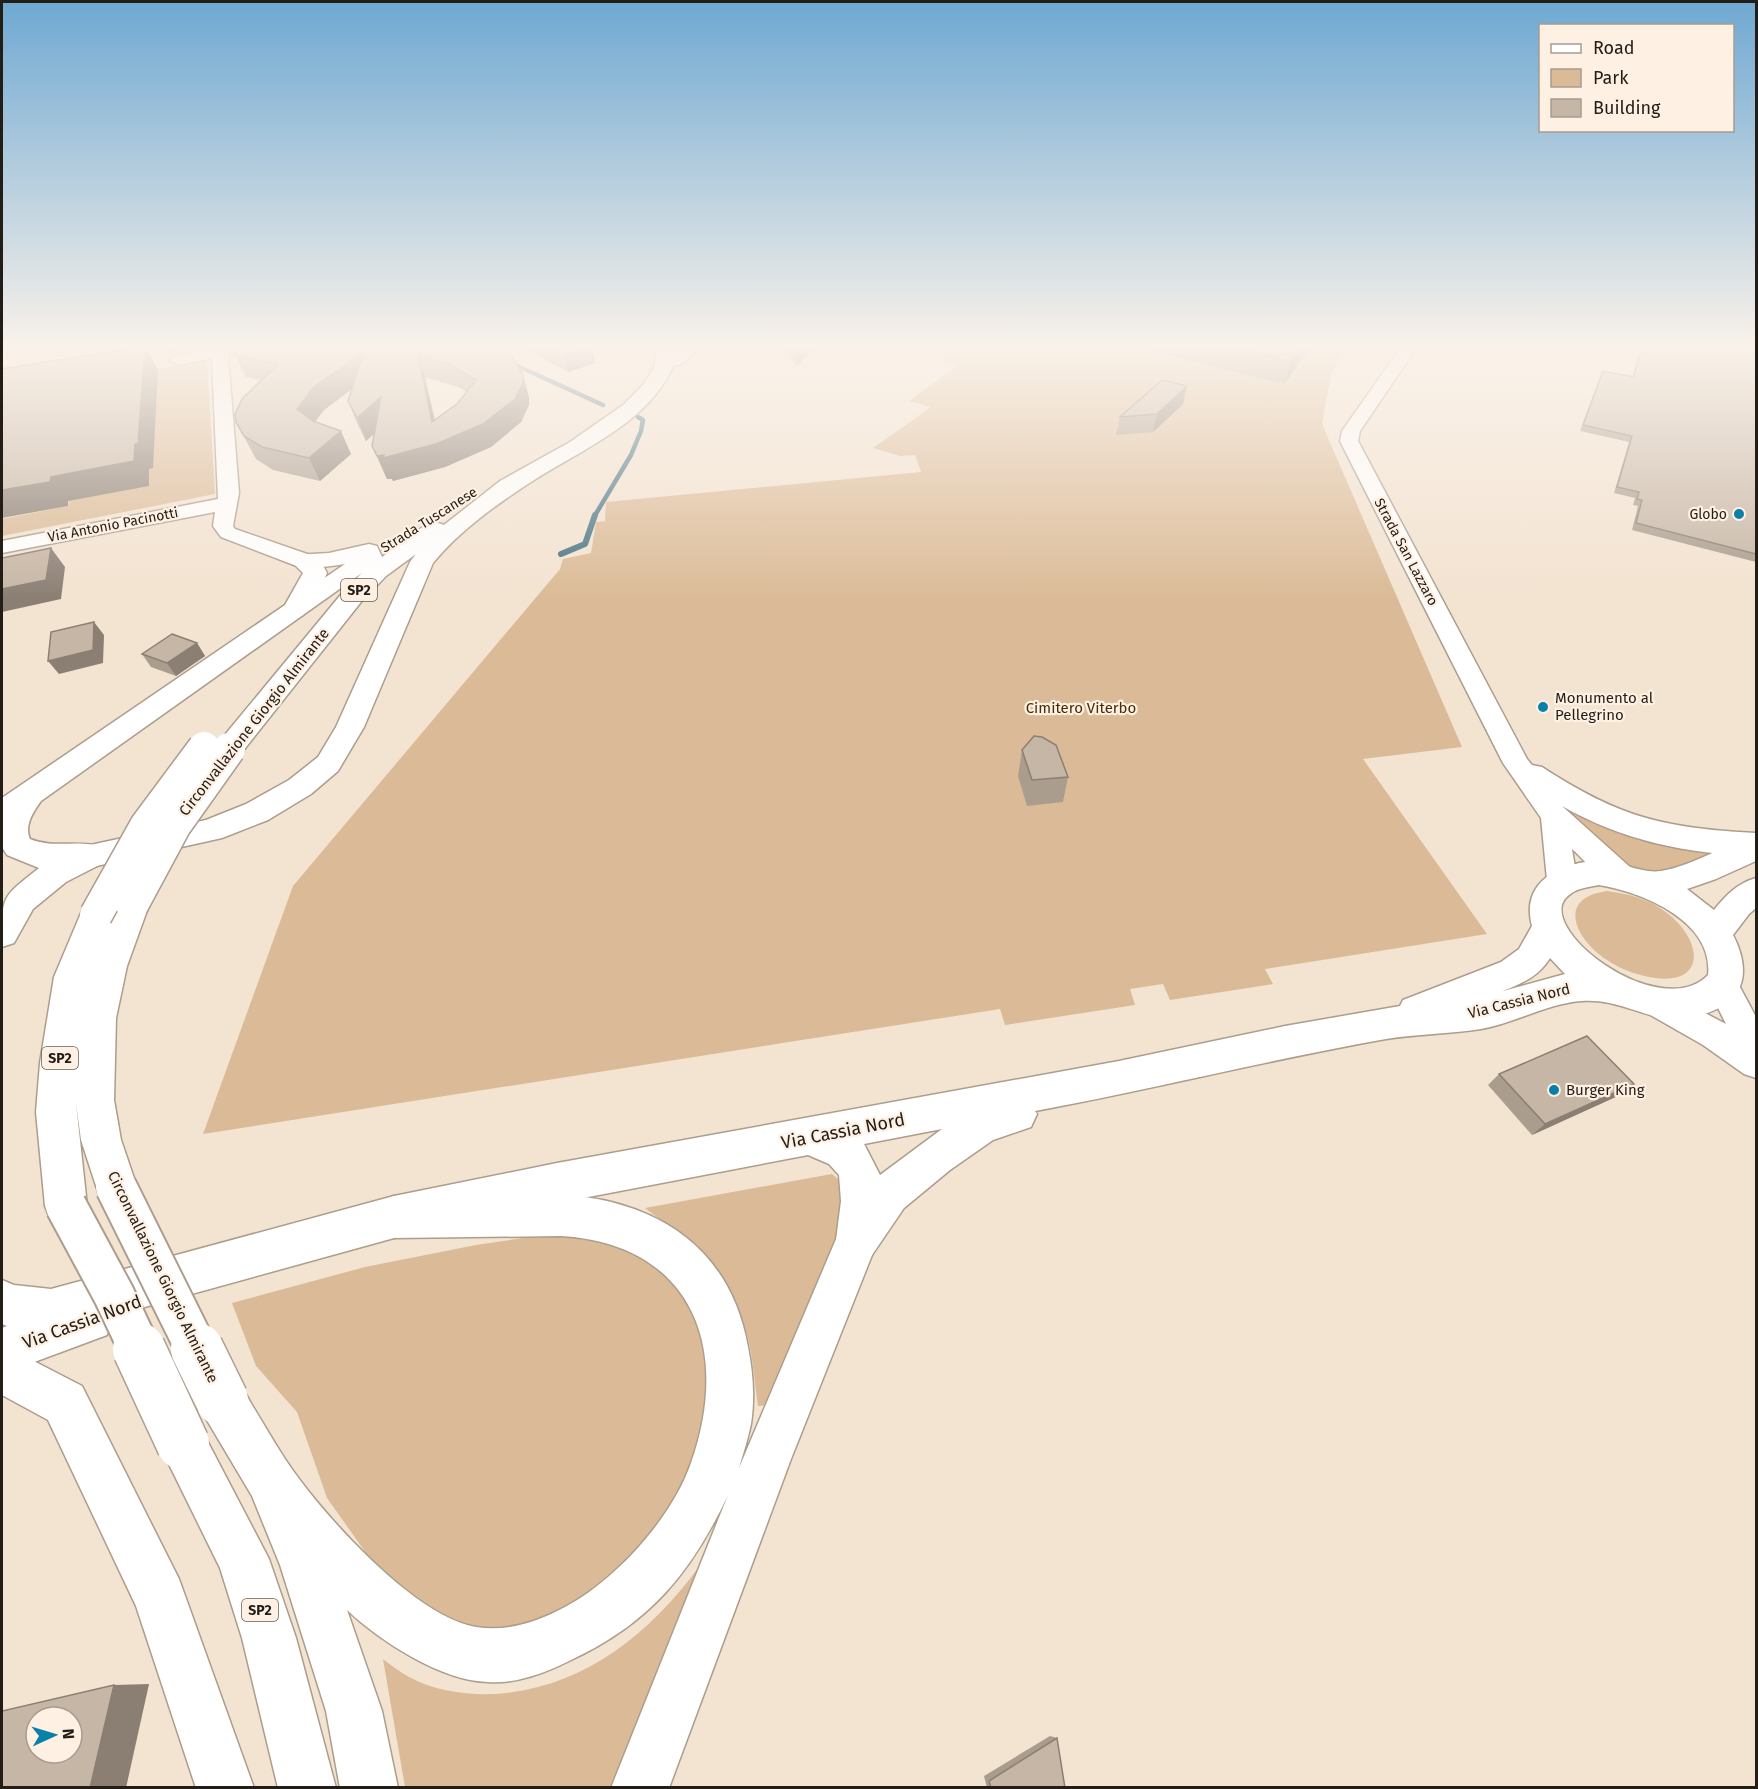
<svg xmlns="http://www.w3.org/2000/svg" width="1758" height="1789" font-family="'Fira Sans',sans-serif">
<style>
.green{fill:#dbbb97}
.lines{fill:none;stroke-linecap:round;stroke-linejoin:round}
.stream-far1{stroke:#477284;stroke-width:4.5}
.stream{stroke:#477284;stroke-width:6}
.minor-casing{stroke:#ac9d8c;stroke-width:3}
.major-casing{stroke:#ac9d8c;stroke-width:3}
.highway-casing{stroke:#ac9d8c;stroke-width:3}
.minor{fill:#fff;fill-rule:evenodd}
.major{fill:#fff;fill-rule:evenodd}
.highway{fill:#fff;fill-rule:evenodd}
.highway-bridge-far2-casing{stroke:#ac9d8c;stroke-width:35;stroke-linecap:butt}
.highway-bridge-far1-casing{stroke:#ac9d8c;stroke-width:44;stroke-linecap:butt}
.highway-bridge-casing{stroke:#ac9d8c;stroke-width:55;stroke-linecap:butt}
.highway-bridge-far2{stroke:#fff;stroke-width:32}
.highway-bridge-far1{stroke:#fff;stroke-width:40}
.highway-bridge{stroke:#fff;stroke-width:52}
.wall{fill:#aa9d8e;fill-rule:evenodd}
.shaded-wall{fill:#8b7f74}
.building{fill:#c6b6a5;stroke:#8b7f74;stroke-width:1.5;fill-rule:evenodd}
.poi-dot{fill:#0880a7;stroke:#fef1e3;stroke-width:2}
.labels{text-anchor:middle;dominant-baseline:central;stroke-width:4.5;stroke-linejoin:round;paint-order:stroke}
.far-poi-label{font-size:14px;fill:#231d17;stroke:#fef1e3;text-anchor:end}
.far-street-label{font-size:14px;fill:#231d17;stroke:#fef1e3}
.shield{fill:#fef1e3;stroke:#655d54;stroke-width:1.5}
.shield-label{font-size:14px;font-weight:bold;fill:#231d17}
.poi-label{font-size:15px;fill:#231d17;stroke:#fef1e3;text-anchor:start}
.park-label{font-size:15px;fill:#472c05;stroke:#fef1e3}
.street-label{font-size:15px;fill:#231d17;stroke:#fef1e3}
.near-street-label{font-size:18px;fill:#231d17;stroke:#fef1e3}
</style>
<rect width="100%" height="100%" fill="#f3e3d1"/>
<path class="green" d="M957,347H1347L1331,375L1322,424L1462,747L1363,759L1487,934L1265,969L1273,984L1170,1000L1163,984L1130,989L1135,1005L1005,1025L1000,1009L203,1134L293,886L560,569L563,559L591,553L596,522L605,521L606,502L921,472L915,455L900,456L873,448L931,407L909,401L957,366L938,361Z
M202,360L207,361L215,494L2,536V519L68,506L71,483L146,435L155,433L148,403L157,402V397L148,398L158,369Z
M1561,800L1717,850C1702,857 1683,870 1667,872C1620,879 1586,832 1561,800Z
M1607,891C1629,894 1650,899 1667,913C1704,941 1707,988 1649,977C1634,974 1620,969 1607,960C1576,940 1555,898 1607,891Z
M832,1174L844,1184L850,1208L768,1405L758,1406C754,1379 753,1351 744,1325C727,1272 687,1240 645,1208Z
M564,1232L631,1249L674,1280L705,1330L712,1421L671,1521L580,1607L515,1627L479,1628L445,1621L388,1584L327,1498L297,1412L256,1366L232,1303L365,1267L476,1245Z
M698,1568L616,1787H405L383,1659C391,1665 400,1672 409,1677C434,1691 466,1695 494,1694C581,1689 648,1636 698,1568Z"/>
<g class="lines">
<path class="stream-far1" d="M509,362L603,405
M594,517L631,455L641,431L643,420L638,417"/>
<path class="stream" d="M561,554L585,544L595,515"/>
<g class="minor-casing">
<path id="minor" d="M211,347H252L250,350L228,355L239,493L233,526L235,529L310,555L313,560L310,565L302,566L294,565L221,537L213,526L215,512L2,553V541L218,499L212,358L178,365L170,360L172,357Z
M683,347H701L680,365H668L666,362Z
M1401,347H1417L1360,431L1358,441L1527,759L1532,765L1542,767C1620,818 1664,828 1756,833V855C1689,855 1621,840 1562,806L1631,868L1636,876L1631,884C1608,892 1589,864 1572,849L1577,880L1572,888L1562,891L1552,888L1547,880L1541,818L1503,763L1340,441L1342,431Z
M1723,972L1734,976L1756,1017V1078L1744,1074L1703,1045L1647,1013L1643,1003L1647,993L1659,989L1726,1024L1707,986L1712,976Z"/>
</g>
<g class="major-casing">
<path id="major" d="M302,553C314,556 322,562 327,573L317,595L303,615L41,801C33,812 24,826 30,839C54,849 79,839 103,847L108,855L103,863L66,882L33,909L14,943L2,947C2,895 0,899 39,868L7,855L2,847V798L285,605L303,573L290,560L294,555Z
M1756,835V861L1716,879L1687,889L1714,910C1726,895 1738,883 1756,878V908L1749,914L1733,935C1747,962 1750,993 1717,1009C1659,1037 1633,997 1581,1001C1546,1004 1515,1023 1481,1029C1449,1034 1417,1034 1386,1039C1268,1060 1153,1089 1035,1111L1037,1114L1031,1127L993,1140L950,1170L904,1208L872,1255L857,1261L842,1255L836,1240L841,1201L839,1175L829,1164L808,1155L557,1203L394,1238L112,1316L113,1319L107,1335L2,1374V1328L7,1326L2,1324V1280L14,1285L51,1289L394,1196L557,1163L1119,1061L1285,1026L1400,1006L1403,1000L1501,962L1519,949L1532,926C1520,882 1560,862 1598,861C1620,860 1640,874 1661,871C1695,865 1724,845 1756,835ZM1599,885C1642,892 1714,921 1708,975C1659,1025 1529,925 1569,895C1577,888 1589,887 1599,885ZM1550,958L1565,974L1503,991C1523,983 1539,976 1550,958ZM942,1129L880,1175L864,1144Z"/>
</g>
<g class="highway-casing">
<path id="highway" d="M658,347H676C675,354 675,363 672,369C645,425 580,450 531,482C496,505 460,530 433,563L364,727L338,771L311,794L268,820L222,838L92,867L81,863L76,855L81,847L206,820L246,804L289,780L318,757L336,727L410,562L416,554L386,576L361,602L239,756L229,759L219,756L215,749L219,742L343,592L362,573L303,615L294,618L285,615L281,610L285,605L345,564C328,567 310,569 294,565L290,560L294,555L329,553L369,544L377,546L382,557L427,524L435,522L444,525L500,481L570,442L623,405L643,385L654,368Z
M132,892L144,896L149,905L127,966L116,1018L114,1100L121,1140L137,1187L131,1201L116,1207L101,1201L81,1140L76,1103L87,1206L81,1221L66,1227L51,1221L45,1206L36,1112L40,1063L54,977L84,906L96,902L108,906L112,914L120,896Z
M546,1194C648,1196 729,1241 748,1347C753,1372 755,1399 751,1424C748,1439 743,1454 739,1468L842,1225L857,1219L872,1225L878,1240L791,1459L669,1788H611L728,1495C691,1573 650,1623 571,1660C545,1673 517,1684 488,1682C441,1681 380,1641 347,1610L382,1711L398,1788H340L326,1711L280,1565L252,1496L205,1417L198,1400L205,1383L222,1376C227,1379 236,1381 239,1385C245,1390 248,1399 252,1405C263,1423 274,1442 285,1459C319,1511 414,1617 476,1627C507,1632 537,1622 565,1607C616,1580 672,1518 691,1463C732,1348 692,1243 560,1236L394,1238L379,1232L373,1217L379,1202L394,1196Z
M2,1349L24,1356L82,1386L179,1579L254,1788H196L136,1606L48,1420L2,1395Z
M183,1420L200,1427L269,1559L296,1638L336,1788H278L242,1638L220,1568L159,1444L166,1427Z"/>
</g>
<use href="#minor" class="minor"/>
<use href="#major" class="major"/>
<use href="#highway" class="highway"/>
<g class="highway-bridge-far2-casing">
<path id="highway-bridge-far2" d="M132,905L175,825L229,749
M96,915L146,826L204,748"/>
</g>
<g class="highway-bridge-far1-casing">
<path id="highway-bridge-far1" d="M116,1187L197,1350
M66,1206L114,1295L140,1350"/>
</g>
<g class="highway-bridge-casing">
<path id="highway-bridge" d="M139,1349L183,1444
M197,1349L222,1400"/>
</g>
<use href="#highway-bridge-far2" class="highway-bridge-far2"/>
<use href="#highway-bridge-far1" class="highway-bridge-far1"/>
<use href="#highway-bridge" class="highway-bridge"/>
</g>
<path class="wall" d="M504,347L529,397V405L521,422L491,447L445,467L393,481L392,479H387L372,446L374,433L366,441L357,423L348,401L352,389L324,410L315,422L351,454L320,481L273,470L256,459L236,422L261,380L246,377L235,355L325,351ZM425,377L458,387L467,392L458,403L435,420Z
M522,347H592L595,363L568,372Z
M779,347H817L813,353L810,352L797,366Z
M1133,347H1311L1284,384Z
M1641,347H1756V562L1632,530L1638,506L1633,505L1635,498L1614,493L1629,442L1580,431L1600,377L1603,371L1632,377Z
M1183,404L1153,432L1116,435L1120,417Z
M197,643L205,656L176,676L151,667L142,654Z
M1022,750L1068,777L1063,802L1027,806L1018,776Z
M1499,1074L1634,1084L1620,1095L1532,1135L1488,1085Z
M1050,1736L1057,1738L1065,1788H987L984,1776Z"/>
<path class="shaded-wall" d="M145,347L158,369L153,468L149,469V486L68,501V506L2,518V490L51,477L135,444Z
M168,347H195V348L170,352Z
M588,347H592L595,363L568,372L564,355Z
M798,347H810V352L797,366L796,349Z
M812,347H817L813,353Z
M1302,347H1311L1284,384L1291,361Z
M364,352L373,373L324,410L307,432L297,409L314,387Z
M418,355L425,377L439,442L523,375L529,397V405L521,422L491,447L445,467L393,481L392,479H387L377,456L432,422Z
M1187,386L1183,404L1153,432L1157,414Z
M381,397L390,420L366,441L357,418Z
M341,431L351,454L320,481L309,458Z
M51,548L65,567L61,599L2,612V589Z
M94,622L104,635L103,663L59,674L48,661Z
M197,643L205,656L176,676L167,663Z
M1634,1084L1620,1095L1532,1135L1545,1124Z
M149,1684L126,1788H90L114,1685Z"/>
<path class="building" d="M141,347H145L138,444H135L134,461L51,477L50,482L2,490V369Z
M237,347H322L325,351L340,347H506L523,375V383L515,399L483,424L436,444L383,458L384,455L377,456L372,446L381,397L357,418L348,401L364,352L314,387L297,409L313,421L341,431L309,458L262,447L244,436L236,422L235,414L242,399L278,364L235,355ZM418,355L451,365L476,380L458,403L432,422Z
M549,347H588L564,355Z
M1230,347H1302L1291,361Z
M1642,347H1756V554L1636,523L1642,500L1637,499L1639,492L1617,487L1632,436L1583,425L1603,371L1634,377Z
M1162,380L1187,386L1157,414L1120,417Z
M51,548L46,580L2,589V558Z
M94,622L93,650L48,661L51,632Z
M172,634L197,643L167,663L142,654Z
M1034,736L1042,737L1056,745L1068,777L1032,780L1022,750Z
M1587,1036L1634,1084L1545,1124L1499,1074Z
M114,1685L90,1788H2V1711ZM36,1717H72V1753H36Z
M1057,1738L1065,1788H991L989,1781Z"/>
<linearGradient id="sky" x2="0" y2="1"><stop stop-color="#6ea8d2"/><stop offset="0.58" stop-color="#faf2ea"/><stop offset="1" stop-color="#faf2ea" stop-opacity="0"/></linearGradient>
<rect width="1758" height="598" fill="url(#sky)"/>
<g class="poi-dot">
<circle cx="1739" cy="514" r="6"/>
<circle cx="1543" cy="707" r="6"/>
<circle cx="1554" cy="1090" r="6"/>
</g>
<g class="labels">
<g class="far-poi-label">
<text x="1727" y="514">Globo</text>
</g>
<g class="far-street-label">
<text transform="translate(429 520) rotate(-32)">Strada Tuscanese</text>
<text transform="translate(113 525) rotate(-11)">Via Antonio Pacinotti</text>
<text transform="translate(1406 552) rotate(62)">Strada San Lazzaro</text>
</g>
<g class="shield">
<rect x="341" y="579" width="36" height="22" rx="4.5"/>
<rect x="42" y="1047" width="36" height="22" rx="4.5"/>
<rect x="242" y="1599" width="36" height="22" rx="4.5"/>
</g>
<g class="shield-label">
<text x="359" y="590">SP2</text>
<text x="60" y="1058">SP2</text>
<text x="260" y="1610">SP2</text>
</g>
<g class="poi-label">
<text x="1555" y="698">Monumento al<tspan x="1555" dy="17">Pellegrino</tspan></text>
<text x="1566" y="1090">Burger King</text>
</g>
<g class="park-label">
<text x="1081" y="708">Cimitero Viterbo</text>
</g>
<g class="street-label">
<text transform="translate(254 722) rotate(-52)">Circonvallazione Giorgio Almirante</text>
<text transform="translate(1519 1001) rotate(-14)">Via Cassia Nord</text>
<text transform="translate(163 1277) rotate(64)">Circonvallazione Giorgio Almirante</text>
</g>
<g class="near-street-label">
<text transform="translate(843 1131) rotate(-11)">Via Cassia Nord</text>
<text transform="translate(82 1322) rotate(-20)">Via Cassia Nord</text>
</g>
</g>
<rect width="1758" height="1789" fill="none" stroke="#231d17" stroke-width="6"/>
<rect x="1539" y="24" width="195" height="108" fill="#fef1e3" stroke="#a69c91" stroke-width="1.5"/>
<rect x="1551" y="44" width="30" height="9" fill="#ffffff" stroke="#a69c91" stroke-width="1.5"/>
<text x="1593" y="54" font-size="18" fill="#231d17">Road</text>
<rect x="1551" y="69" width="30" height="18" fill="#dbbb97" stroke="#a69c91" stroke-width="1.5"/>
<text x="1593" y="84" font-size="18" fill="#231d17">Park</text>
<rect x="1551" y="99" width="30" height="18" fill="#c6b6a5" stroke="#a69c91" stroke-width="1.5"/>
<text x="1593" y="114" font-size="18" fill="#231d17">Building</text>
<g transform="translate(54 1735) rotate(86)"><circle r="28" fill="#fef1e3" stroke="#a69c91" stroke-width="1.5"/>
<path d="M0-4.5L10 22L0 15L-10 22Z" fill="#0880a7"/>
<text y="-9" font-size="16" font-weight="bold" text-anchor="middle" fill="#231d17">N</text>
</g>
</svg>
